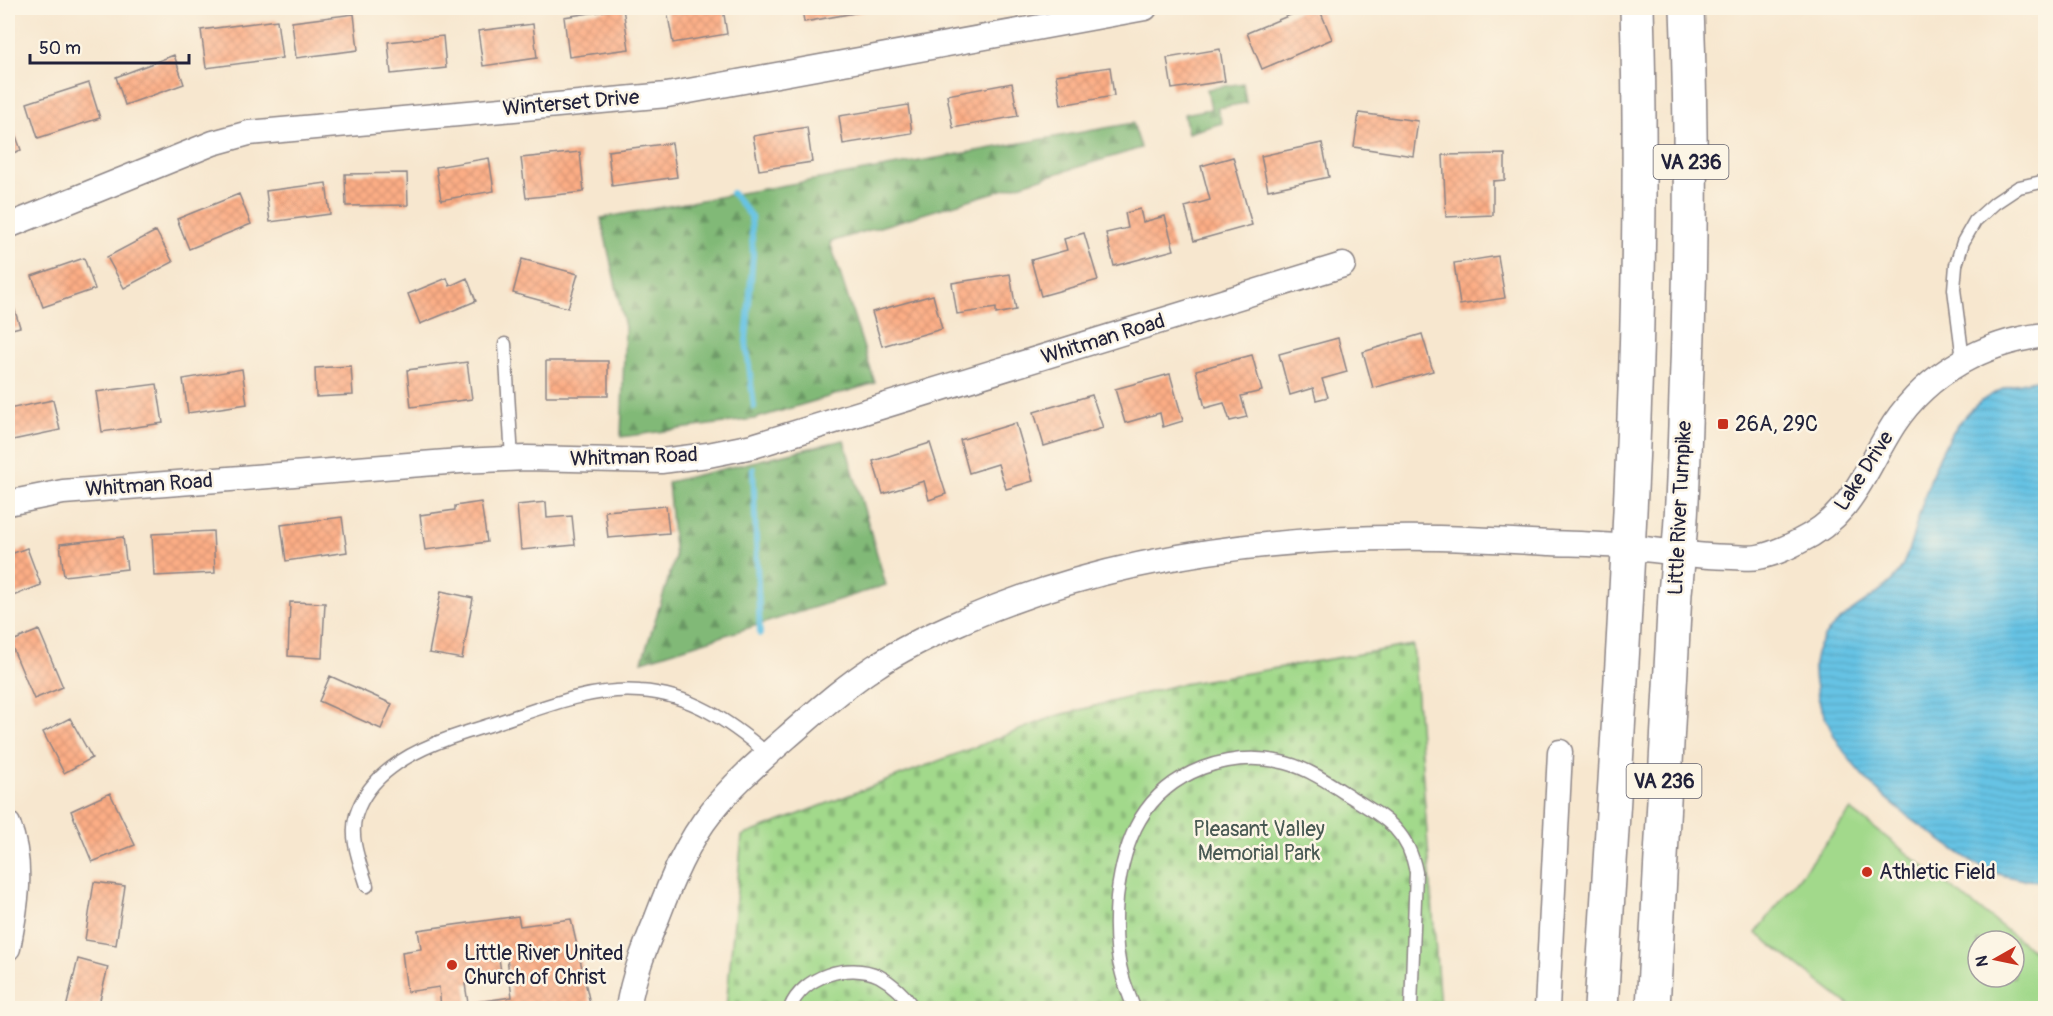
<svg xmlns="http://www.w3.org/2000/svg" width="2053" height="1016" font-family="Pangolin,sans-serif">
<style>
.forest{fill:url(#forest-firs);stroke:#526e59;stroke-width:1.5}
.cemetery{fill:url(#cemetery-stones);stroke:#627e63;stroke-width:1.5}
.park{fill:#a2d98b;stroke:#627e63;stroke-width:1.5;fill-rule:evenodd}
.water{fill:url(#water-rules);stroke:#447290;stroke-width:1.5}
.lines{fill:none;stroke-linecap:round;stroke-linejoin:round}
.stream{stroke:#66c3e4;stroke-width:6}
.building{fill:url(#building-cross-hatch);fill-rule:evenodd}
.lane-casing{stroke:#8c8485;stroke-width:15}
.street-casing{stroke:#8c8485;stroke-width:27}
.primary-casing{stroke:#8c8485;stroke-width:36}
.lane{stroke:#fff;stroke-width:12}
.street{stroke:#fff;stroke-width:24}
.primary{stroke:#fff;stroke-width:33}
.poi-dot{fill:#c8321e;stroke:#fcf5e5;stroke-width:2}
.labels{text-anchor:middle;dominant-baseline:central;stroke-width:5;stroke-linejoin:round;paint-order:stroke}
.shield{fill:#fcf5e5;stroke:#63616e;stroke-width:1.5}
.shield-label{font-size:20px;font-weight:bold;fill:#22223b}
.street-label{font-size:21px;fill:#22223b;stroke:#fcf5e5}
.poi-label{font-size:21px;fill:#22223b;stroke:#fcf5e5;text-anchor:start}
.park-label{font-size:21px;fill:#485953;stroke:#fcf5e5}
</style>
<defs>
<pattern id="forest-firs" width="22" height="20" patternUnits="userSpaceOnUse" patternTransform="scale(1.5)"><rect width="22" height="20" fill="#81b977"/><path d="M5 1l3.5 6h-7zM16 11l3.5 6h-7z" fill="#699663"/></pattern>
<pattern id="cemetery-stones" width="16" height="16" patternUnits="userSpaceOnUse" patternTransform="scale(1.5)"><rect width="16" height="16" fill="#a2d98b"/><path d="M2 7V4a2 2 0 0 1 4 0v3zM10 15v-3a2 2 0 0 1 4 0v3z" fill="#8bba79"/></pattern>
<pattern id="water-rules" width="6" height="5" patternUnits="userSpaceOnUse" patternTransform="scale(1.5)"><rect width="6" height="5" fill="#66c3e4"/><path d="M0 2.5h6" fill="none" stroke="#58a7c4"/></pattern>
<pattern id="building-cross-hatch" width="8" height="8" patternUnits="userSpaceOnUse" patternTransform="scale(1.5)"><rect width="8" height="8" fill="#fcad85"/><path d="M0 0l8 8M0 8l8-8" fill="none" stroke="#d89574"/></pattern>
</defs>
<rect width="100%" height="100%" fill="#fcf5e5"/>
<filter id="ink" filterUnits="userSpaceOnUse"><feTurbulence type="fractalNoise" baseFrequency=".0167" numOctaves="2"/><feDisplacementMap in="SourceGraphic" scale="12" xChannelSelector="R" yChannelSelector="G"/><feConvolveMatrix kernelMatrix="1 2 1 2 8 2 1 2 1" color-interpolation-filters="sRGB"/></filter>
<filter id="wash" filterUnits="userSpaceOnUse"><feTurbulence type="fractalNoise" baseFrequency=".008" numOctaves="4" result="noise"/><feDisplacementMap in="SourceGraphic" scale="24" xChannelSelector="R" yChannelSelector="G"/><feGaussianBlur stdDeviation="1.35" result="paint"/><feColorMatrix in="noise" values="0 0 0 0 0 0 0 0 0 0 0 0 0 0 0 0 0 1.4 0 .05"/><feComposite in="paint" operator="in"/></filter>
<g filter="url(#wash)">
<rect width="100%" height="100%" fill="#f7e7cf"/>
<path class="forest" d="M1243,83L1246,103L1217,108L1222,123L1188,133L1184,114L1211,109L1207,89Z
M1133,123L1141,148L830,242L875,383L754,419L621,437L625,327L601,218Z
M844,440L886,585L642,661L675,558L668,482Z"/>
<path class="cemetery" d="M1413,645L1440,1008H726L742,836L1056,716L1177,685Z"/>
<path class="park" d="M1851,810L2045,960V1008H1853L1756,933ZM1978,941H2014V977H1978Z"/>
<path class="water" d="M2045,379L2046,881C2028,881 2013,879 1996,873C1975,865 1956,851 1938,838C1891,806 1848,771 1825,717C1818,701 1813,683 1814,664C1819,619 1869,607 1895,577C1908,561 1912,537 1918,518C1939,447 1961,386 2045,379Z"/>
<g class="lines">
<path class="stream" d="M732,193L751,216L753,255L746,341L754,407
M753,469L760,634"/>
</g>
<g id="blocks">
<path class="building" d="M623,8L629,49L569,57L564,17Z
M688,8H723L727,34L673,43L667,11Z
M802,8H865V11L804,22Z
M1307,8H1319L1332,39L1262,69L1247,33Z
M354,14L358,50L296,58L292,22Z
M277,20L282,58L206,68L201,30Z
M533,24L537,58L483,66L478,31Z
M443,36L446,68L391,74L388,42Z
M1220,49L1225,81L1172,89L1167,58Z
M174,55L184,84L125,105L116,77Z
M1110,67L1114,96L1061,105L1056,75Z
M89,83L100,118L38,138L27,103Z
M1012,83L1018,116L953,128L947,95Z
M908,105L912,133L843,144L839,116Z
M1359,113L1418,121L1413,156L1354,147Z
M11,122L21,150L8,155V123Z
M807,127L812,162L759,170L753,136Z
M672,143L677,177L612,186L608,151Z
M1322,143L1329,177L1268,190L1261,156Z
M580,152L584,192L526,198L521,158Z
M1505,154V180L1493,181V215L1446,217L1443,155Z
M1233,157L1252,225L1194,241L1185,207L1210,200L1201,166Z
M489,158L494,191L441,200L436,167Z
M407,173L408,205L346,206L345,174Z
M326,183L330,214L270,222L266,191Z
M239,194L251,224L189,249L177,219Z
M1140,209L1143,222L1165,216L1174,250L1114,266L1106,233L1128,228L1125,213Z
M156,231L173,262L124,288L107,257Z
M1084,233L1098,280L1041,296L1031,260L1067,250L1064,239Z
M1498,256L1505,298L1460,305L1454,263Z
M84,258L95,289L43,307L32,276Z
M522,259L578,274L568,308L513,293Z
M1010,274L1016,310L996,314V308L957,314L952,283Z
M447,278L450,286L467,278L476,301L420,324L408,294Z
M9,292L20,327L8,330V293Z
M933,295L942,329L882,346L872,312Z
M1422,334L1433,371L1373,388L1363,352Z
M1338,338L1347,372L1322,379L1328,397L1316,400L1313,388L1290,395L1279,354Z
M1252,355L1262,391L1241,396L1247,417L1230,421L1224,403L1205,408L1196,370Z
M546,361H608V396H546Z
M467,362L472,399L411,407L407,370Z
M351,366L353,395L316,397L315,368Z
M242,369L247,404L188,413L183,379Z
M1170,374L1183,421L1163,427L1160,413L1125,423L1115,389Z
M157,384L163,423L102,432L96,392Z
M1092,395L1103,428L1044,446L1034,412Z
M53,400L60,430L8,441V409Z
M1016,423L1033,481L1006,489L998,464L969,473L960,440Z
M930,443L946,494L929,500L924,481L883,494L873,461Z
M481,502L487,542L425,550L420,515L455,510V506Z
M546,502L547,518L572,516L575,545L521,550L517,505Z
M666,506L669,533L608,538L605,511Z
M342,517L347,552L286,561L281,525Z
M213,531L215,573L154,576L152,534Z
M123,537L127,569L64,576L60,544Z
M27,548L41,585L8,598V555Z
M441,591L473,598L462,659L429,653Z
M290,602L325,603L322,658L288,656Z
M39,630L63,687L34,699L10,642Z
M330,676L392,704L381,729L319,701Z
M70,718L92,758L64,773L43,732Z
M110,793L135,845L92,862L71,811Z
M94,882L125,886L116,945L85,940Z
M518,916L520,926L571,919L591,1008H441L439,987L407,992L402,952L421,949L418,930ZM506,950L512,997L468,1003L465,984L502,979L498,951Z
M78,959L108,967L98,1008H66Z"/>
</g>
</g>
<g filter="url(#ink)">
<use href="#blocks" fill-opacity="0" stroke="#8c8485" stroke-width="1.5"/>
<g class="lines">
<g class="lane-casing">
<path id="lane" d="M505,344L512,459
M1963,360L1954,289L1956,265L1963,242L1975,221L1995,203L2019,187L2046,181
M367,886C360,863 349,838 356,815C362,796 375,780 391,768C422,744 462,734 499,722C544,707 592,687 640,691C691,694 730,722 768,754
M790,1008C803,976 848,962 879,976C892,983 906,996 913,1008
M1134,1008C1130,997 1125,986 1122,974C1115,950 1115,922 1117,897C1124,839 1143,791 1202,768C1229,758 1258,756 1286,763C1309,769 1331,784 1351,797C1385,818 1408,830 1416,872L1411,1008"/>
</g>
<g class="street-casing">
<path id="street" d="M8,226L213,143L249,133L667,95L1145,8
M8,503L63,492L460,461L526,458L661,461L708,455L753,446L1343,265
M8,824C24,865 16,907 8,948
M628,1008C633,977 645,947 657,918C671,881 687,842 712,811C733,784 760,761 786,738C814,714 842,688 873,668C902,648 934,634 965,620C1114,555 1277,535 1439,538C1476,539 1513,541 1551,543C1577,544 1603,544 1629,547C1663,551 1697,557 1732,557C1740,557 1750,559 1758,557C1772,555 1786,548 1798,542C1854,515 1863,472 1894,424C1928,373 1985,341 2046,335
M1547,1008L1560,752"/>
</g>
<g class="primary-casing">
<path id="primary" d="M1601,1008C1621,675 1647,341 1637,8
M1653,1008L1675,593C1682,527 1684,460 1686,394C1691,265 1692,136 1687,8"/>
</g>
<use href="#lane" class="lane"/>
<use href="#street" class="street"/>
<use href="#primary" class="primary"/>
</g>
</g>
<g class="poi-dot">
<rect x="1717" y="418" width="12" height="12" rx="3"/>
<circle cx="1867" cy="872" r="6"/>
<circle cx="452" cy="965" r="6"/>
</g>
<g class="labels">
<g class="shield">
<rect x="1653.5" y="145" width="75" height="34" rx="4.5"/>
<rect x="1626.5" y="764" width="75" height="34" rx="4.5"/>
</g>
<g class="shield-label">
<text x="1691" y="162">VA 236</text>
<text x="1664" y="781">VA 236</text>
</g>
<g class="street-label">
<text transform="translate(571 103) rotate(-5)">Winterset Drive</text>
<text transform="translate(1103 339) rotate(-17)">Whitman Road</text>
<text transform="translate(634 457) rotate(-2)">Whitman Road</text>
<text transform="translate(1864 471) rotate(-57)">Lake Drive</text>
<text transform="translate(149 485) rotate(-4)">Whitman Road</text>
<text transform="translate(1680 508) rotate(-87)">Little River Turnpike</text>
</g>
<g class="poi-label">
<text x="1735" y="424">26A, 29C</text>
<text x="1879" y="872">Athletic Field</text>
<text x="464" y="953">Little River United<tspan x="464" dy="24">Church of Christ</tspan></text>
</g>
<g class="park-label">
<text x="1259" y="829">Pleasant Valley<tspan x="1259" dy="24">Memorial Park</tspan></text>
</g>
</g>
<rect width="2053" height="1016" fill="none" stroke="#fcf5e5" stroke-width="30"/>
<g transform="translate(1996 959) rotate(261)"><circle r="28" fill="#fcf5e5" stroke="#a5a1a1" stroke-width="1.5"/>
<path d="M0-4.5L10 22L0 15L-10 22Z" fill="#c8321e"/>
<text y="-9" font-size="16" font-weight="bold" text-anchor="middle" fill="#22223b">N</text>
</g>
<path d="M30 54v9h159v-9" fill="none" stroke="#22223b" stroke-width="3"/>
<text x="39" y="54" font-size="18" fill="#22223b" stroke="#fcf5e5" stroke-width="4.5" paint-order="stroke">50 m</text>
</svg>
